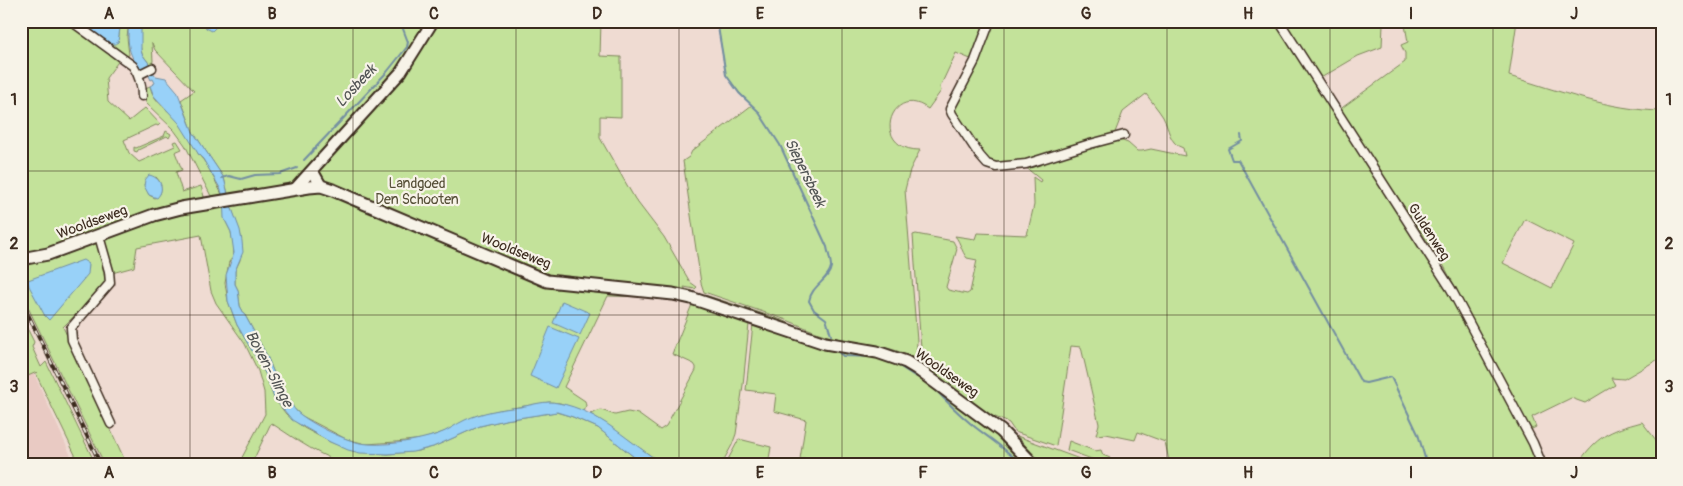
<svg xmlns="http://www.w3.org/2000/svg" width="1683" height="486" font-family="Pangolin,sans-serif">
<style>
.built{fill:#e9cac3}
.green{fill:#c3e29a;stroke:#7f865c;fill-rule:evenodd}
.water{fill:#98d1f8;stroke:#738ea1}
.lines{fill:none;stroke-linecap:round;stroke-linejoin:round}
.stream{stroke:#738ea1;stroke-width:2}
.minor-casing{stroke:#3b2a1e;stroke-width:11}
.tertiary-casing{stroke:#3b2a1e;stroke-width:14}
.secondary-casing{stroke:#3b2a1e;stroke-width:15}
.minor{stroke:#f7f3e8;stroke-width:8}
.tertiary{stroke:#f7f3e8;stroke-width:10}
.secondary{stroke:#f7f3e8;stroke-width:11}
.rail-casing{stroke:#3b2a1e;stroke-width:4}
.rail{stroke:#f7f3e8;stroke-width:2;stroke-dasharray:5.5;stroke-linecap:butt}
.grid{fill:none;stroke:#3b2a1e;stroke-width:1;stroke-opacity:0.55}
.labels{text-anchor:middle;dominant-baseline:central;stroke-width:4.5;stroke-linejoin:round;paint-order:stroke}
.park-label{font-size:14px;fill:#564f37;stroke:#f7f3e8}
.street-label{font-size:14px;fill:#3b2a1e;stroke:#f7f3e8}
.water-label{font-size:15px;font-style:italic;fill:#525454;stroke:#f7f3e8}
.neatline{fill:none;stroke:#3b2a1e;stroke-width:2}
.grid-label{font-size:16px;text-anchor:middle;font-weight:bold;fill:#3b2a1e}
</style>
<rect width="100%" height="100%" fill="#efdbd2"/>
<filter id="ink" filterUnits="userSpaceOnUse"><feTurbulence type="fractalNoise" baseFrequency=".02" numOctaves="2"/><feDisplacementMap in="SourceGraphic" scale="10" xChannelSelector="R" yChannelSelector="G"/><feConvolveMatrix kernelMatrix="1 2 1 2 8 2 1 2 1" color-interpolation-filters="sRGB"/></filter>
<g filter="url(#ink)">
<path class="built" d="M21,347L26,356L75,465H21Z"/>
<path class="green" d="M31,21H68L120,59L106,78L108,102L129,121L145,108L160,124L158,126L156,125L124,140L129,153L139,162L175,146L173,142L177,141L182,149L175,152L182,170L176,172L182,192L201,186L205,200L82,240L21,255V34ZM156,177C161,182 162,188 160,194L155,198L149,195L144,184Z
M74,21H80L111,44L118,42L121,21H129L127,37L129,55L126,56Z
M141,21H157L155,28L158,21H591V24L592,21H601L600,56L621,57V117L600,116V138L635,199L664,237L690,282L697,287L695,289L684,287L685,289L693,291L689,295L690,298L608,296L564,387L585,401L586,406L583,411L560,403L549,402L500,410L478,415L444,432L423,439L396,442L366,444L346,439L302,416L293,408L282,388L279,386L267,356L240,306L238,290L235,284V271L240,260L241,236L231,206L224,178L193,132L181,100L194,91L155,50L152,43L153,61L151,66L142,54L140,45Z
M717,21H987L973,60L956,53L940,87L941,91L928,109C891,81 869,150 920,150L910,170L905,190L917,341L916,359C885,343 862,345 831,337C814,332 800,325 784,319L704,292L701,283L683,161L689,157L692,151L752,105L739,92L726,75Z
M993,21H1277L1463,316L1540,465H1170L1165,442L1138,432L1135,440L1106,434L1096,435L1099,424L1081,347L1071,346L1056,446L1015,432L1009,423L986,413L922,363L913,235L916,234L953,241L957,249L946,287L948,290L967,294L970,292L977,260L967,258C961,251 961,243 955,236L975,239L977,233L1027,235L1034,205L1033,177L1040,182L1041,180L1024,166L1117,139L1128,143L1137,151H1142L1151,149L1185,156L1183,148C1169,144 1169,128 1163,117C1158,109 1151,101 1146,94L1123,112L1114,135L1034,161L1005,165L988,161L953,109Z
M1282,21H1517L1509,76C1559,91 1609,110 1662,111V357L1624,379L1611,378L1615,385L1585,403L1571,398L1532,417L1536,427L1530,430L1444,266L1339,110L1405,62V53L1401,45L1408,42L1405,25L1383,24L1382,47L1358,56L1319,79ZM1525,219L1574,244L1552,288L1503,263Z
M150,86C153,103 170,110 180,123C187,133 193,144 199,155C210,167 215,182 223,196L212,198L185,145L174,130L146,103L143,89Z
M166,131L171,134L169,138L167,136L138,150L137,152L134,151V147L136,148L164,136Z
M225,205L226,222L231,232L234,247L233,257L229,262L225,283L228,301L237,325L265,373L274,398L286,414L304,428L330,442L354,451L388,454L418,451L433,447L480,426L505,420L556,412L573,417L598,428L644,465H352C322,459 296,439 271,423L251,465H238L265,414L264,392L258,371L245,344L216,303L211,291L201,235L137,247L134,267L112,273L103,238L154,218Z
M95,242L99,247L106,285L63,327L127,465H105L21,293V263Z
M705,295L782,320L816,335L834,340L885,348L915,360L911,362L839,344L708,301Z
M693,302L748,321L749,324L743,385L736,434L732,445L721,465H665L651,456L605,423L590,414L601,410L615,415L628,412L638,414L660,430L666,426L696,370V367L694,364L672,354Z
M21,316L34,342L32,347L41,367L46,362L96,465H80L36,374L37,372L21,379Z
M753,324L898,361L992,429L1030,465H825L826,460L800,459L806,420L774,411L776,394L746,390Z
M1642,422L1656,440L1658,446L1662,445V465H1577C1597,436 1608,431 1642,422Z
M1017,436L1096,465H1043Z
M739,439L771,447L768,465H725Z
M1069,441L1095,451L1101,450L1103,455L1110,458L1108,465L1067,450Z"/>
<path class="water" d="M80,21H97L106,26L112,27L114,26L115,21H121L118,42L115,44H111Z
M129,21H141V50L142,54L151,66L143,70C127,57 127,41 129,21Z
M203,21H224V22L222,25L217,26L212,31L206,28Z
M151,70L156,76L166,78L177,91L193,132L224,178L231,206L240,230L242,241L243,252L235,271V284L238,290L240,306L267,356L279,386C289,394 290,408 301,415C316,426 342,439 360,443C381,447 418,441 438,434C448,431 456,424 465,420C482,412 502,409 520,407C532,405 546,400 558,403C600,410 630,444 665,465H644L598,428L573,417L557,412L505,420L480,426L433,447L413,452L388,454L360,453L348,450L330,442L292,420L274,398L265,373L237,325L228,301L226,275L234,253L231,232L224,218L223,196L220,188L203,159L199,155L179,123L154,96L150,86L155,83L153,79L151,80L147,72Z
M149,175C160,177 166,189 157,198L149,195L144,186L145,180Z
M83,260L89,264L88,274L49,320L45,316L29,286L28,280Z
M562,301L590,313L580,335L553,323Z
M550,327L579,339L556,388L530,376Z"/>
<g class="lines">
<path class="stream" d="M717,21L726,75L739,93L758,111L780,145L827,247C828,253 831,260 831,267C829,280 811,286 809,301L814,310L826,319L831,335
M1241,135L1242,141L1228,149L1232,160H1238L1361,382L1366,383L1391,377L1418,434L1427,465
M304,160L387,72L407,47L408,42L400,21
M222,178L229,176L241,179L255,175L280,174L297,168
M837,351L843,356L875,357
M896,364L913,375L922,379
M934,388C945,400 957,412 970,423C987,437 1006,448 1021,465"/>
<g class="minor-casing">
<path id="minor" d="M71,21L133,66C139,75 142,85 142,96
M990,21L975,61L950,109L952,114L980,156L987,164L996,167L1026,164L1090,144L1124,135
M1279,21L1451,289L1533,443L1542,465
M138,75L152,68
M99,236L109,271L110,283L71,328L72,340L111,424"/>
</g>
<g class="tertiary-casing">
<path id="tertiary" d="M321,186L312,170L401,72L433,21
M295,189L312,170"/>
</g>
<g class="secondary-casing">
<path id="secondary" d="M21,259L48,254L154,215L181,208L309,187L321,186L333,190L547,281L673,294L691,298L825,343L877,352L906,362L916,368L1001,431L1034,465"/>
</g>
<use href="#minor" class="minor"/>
<use href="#tertiary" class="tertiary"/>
<use href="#secondary" class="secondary"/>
<g class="rail-casing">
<path id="rail" d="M21,300L101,465"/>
</g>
<use href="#rail" class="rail"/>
</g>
</g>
<path class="grid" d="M190,21V465M353,21V465M516,21V465M679,21V465M842,21V465M1004,21V465M1167,21V465M1330,21V465M1493,21V465M21,171H1662M21,315H1662"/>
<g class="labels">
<g class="park-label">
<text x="417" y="183">Landgoed<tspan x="417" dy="16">Den Schooten</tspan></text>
</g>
<g class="street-label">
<text transform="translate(92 222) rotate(-20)">Wooldseweg</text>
<text transform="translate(1429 232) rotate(57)">Guldenweg</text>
<text transform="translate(516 251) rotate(22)">Wooldseweg</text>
<text transform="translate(947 373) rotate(35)">Wooldseweg</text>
</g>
<g class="water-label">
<text transform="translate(356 86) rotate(-47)">Losbeek</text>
<text transform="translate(805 173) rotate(64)">Siepersbeek</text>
<text transform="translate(269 369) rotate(62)">Boven-Slinge</text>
</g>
</g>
<rect width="1683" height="486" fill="none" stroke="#f7f3e8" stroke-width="55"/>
<rect x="28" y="28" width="1628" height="430" class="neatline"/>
<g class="grid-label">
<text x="109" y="19">A</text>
<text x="272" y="19">B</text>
<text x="434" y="19">C</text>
<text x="597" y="19">D</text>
<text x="760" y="19">E</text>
<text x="923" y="19">F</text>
<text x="1086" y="19">G</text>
<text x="1248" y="19">H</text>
<text x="1411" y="19">I</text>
<text x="1574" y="19">J</text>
<text x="14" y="105">1</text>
<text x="1669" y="105">1</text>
<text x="14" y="249">2</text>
<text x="1669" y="249">2</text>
<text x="14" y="392">3</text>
<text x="1669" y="392">3</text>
<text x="109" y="478">A</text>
<text x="272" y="478">B</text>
<text x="434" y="478">C</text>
<text x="597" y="478">D</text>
<text x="760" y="478">E</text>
<text x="923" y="478">F</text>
<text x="1086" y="478">G</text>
<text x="1248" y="478">H</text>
<text x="1411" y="478">I</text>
<text x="1574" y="478">J</text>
</g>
</svg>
